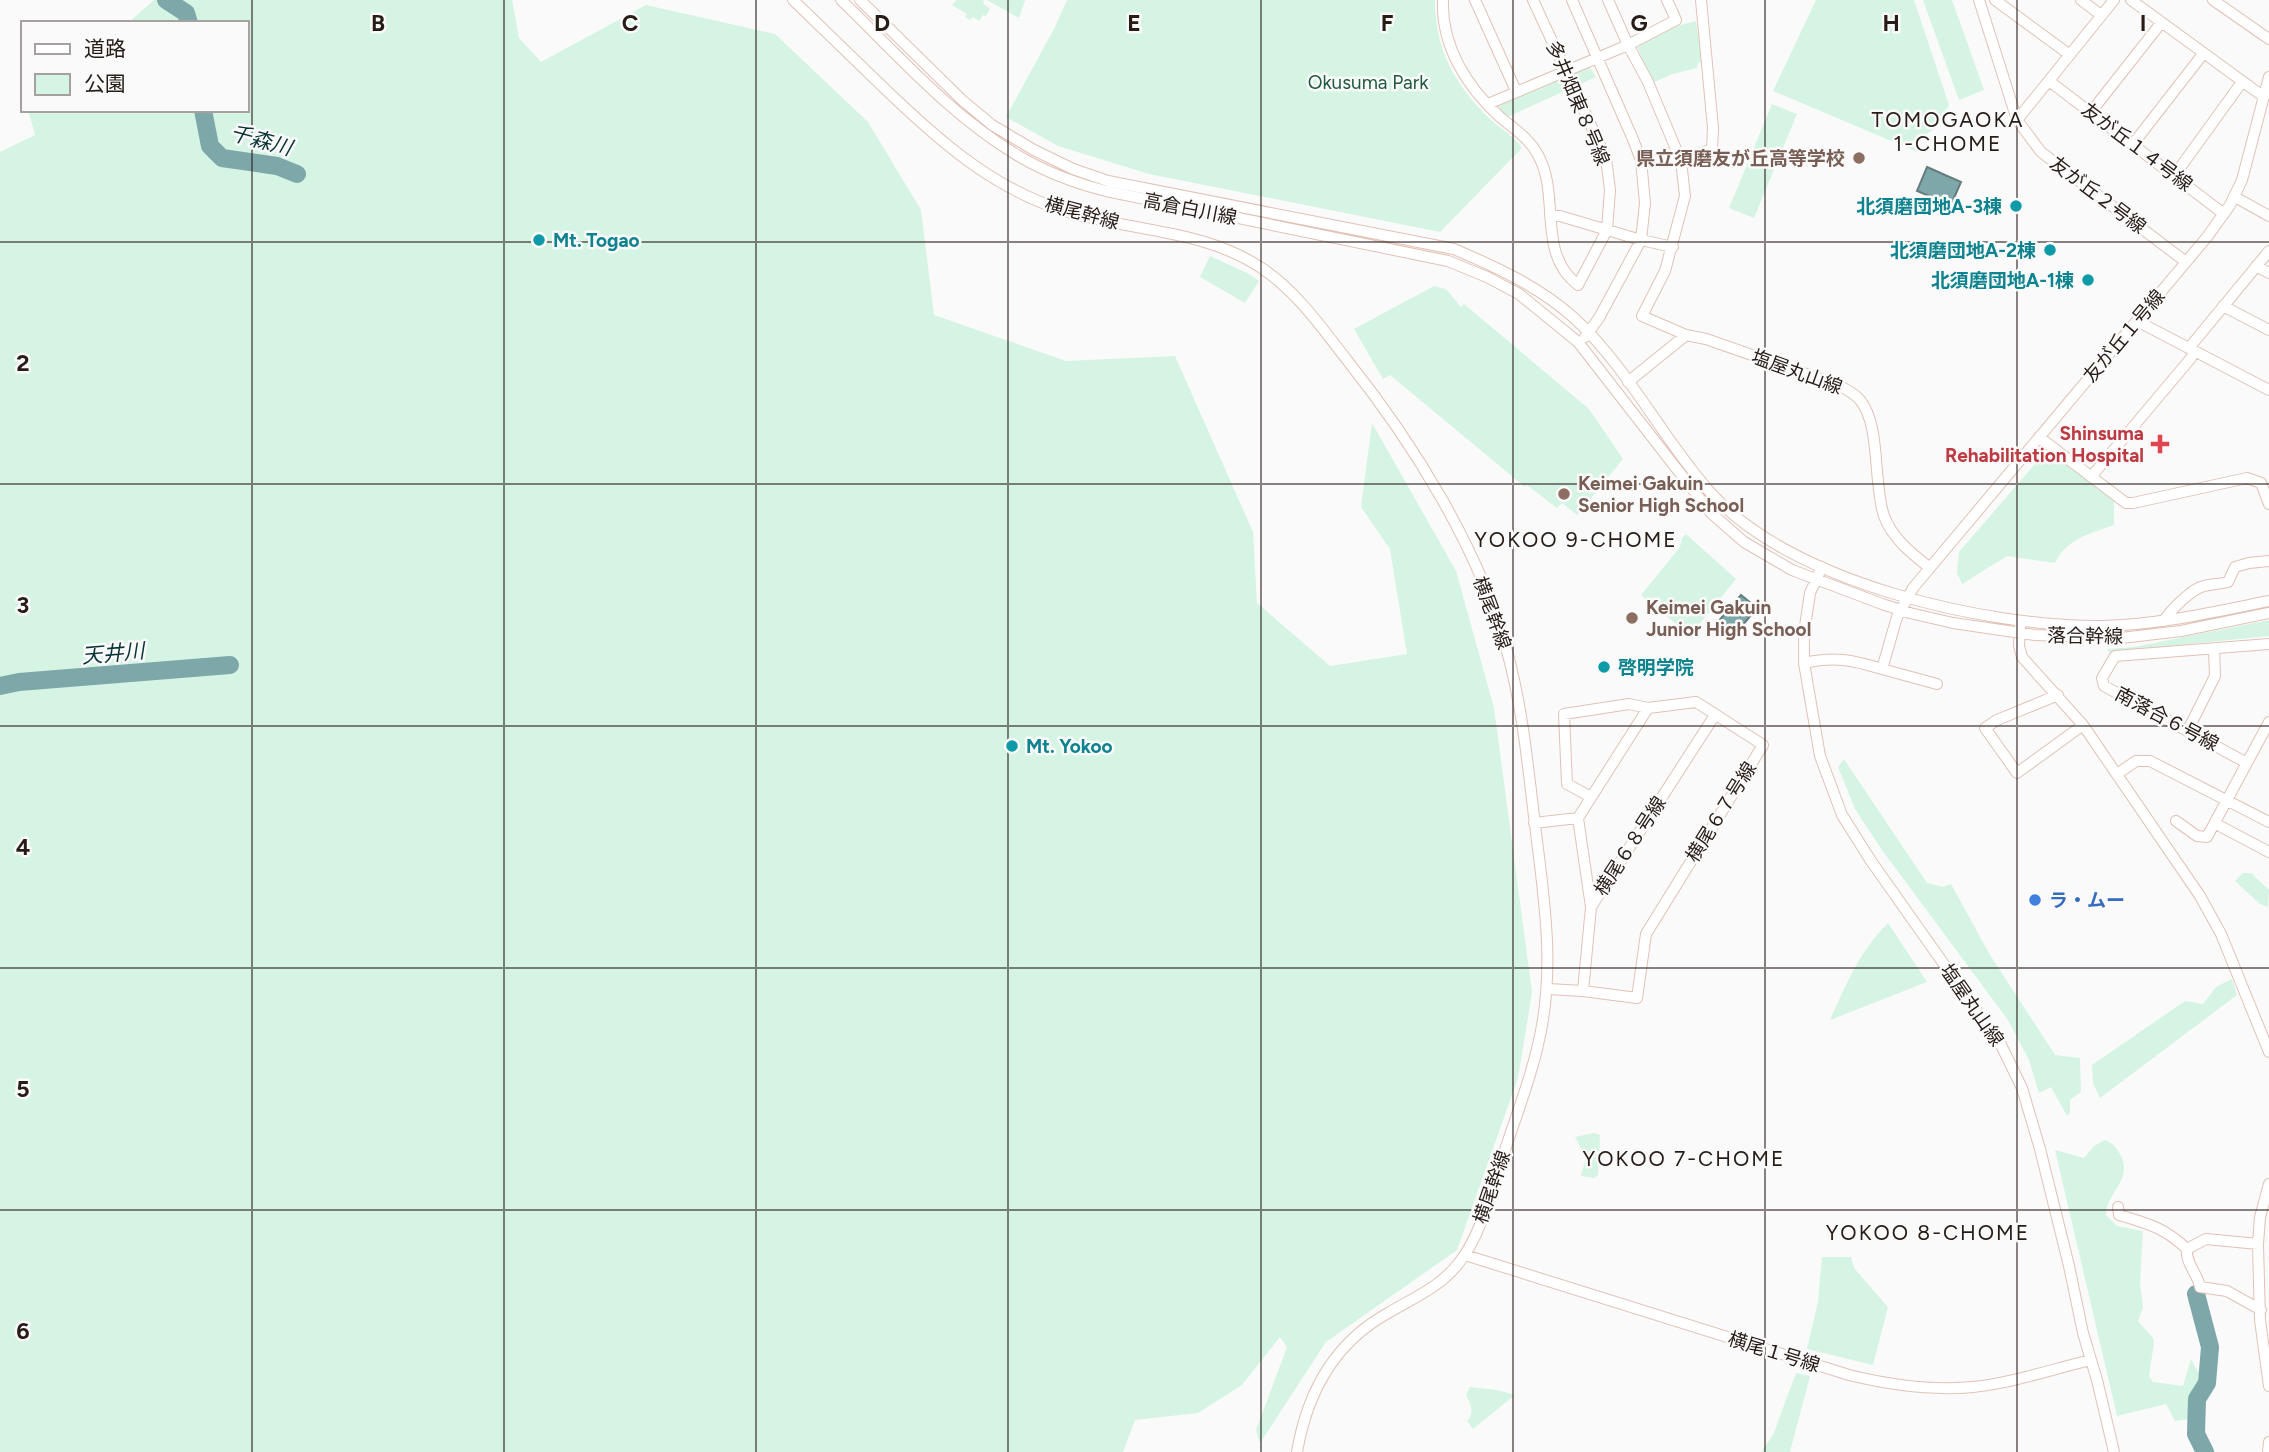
<svg xmlns="http://www.w3.org/2000/svg" width="2269" height="1452" font-family="Figtree,'Noto Sans JP',sans-serif">
<style>
.green{fill:#d5f4e4}
.water{fill:#7da7a9;stroke:#647d7d;stroke-width:2}
.lines{fill:none;stroke-linecap:round;stroke-linejoin:round}
.river{stroke:#7da7a9;stroke-width:18}
.minor-casing{stroke:#e1c2b5;stroke-width:12}
.minor{stroke:#fff;stroke-width:10}
.grid{fill:none;stroke:#281c17;stroke-width:2;stroke-opacity:0.55}
.education-dot{fill:#8d6e63;stroke:#fafafa;stroke-width:2.5}
.culture-dot{fill:#0f9aa8;stroke:#fafafa;stroke-width:2.5}
.health-dot{fill:#e0444e;stroke:#fafafa;stroke-width:2.5}
.shop-dot{fill:#3f7fe0;stroke:#fafafa;stroke-width:2.5}
.labels{text-anchor:middle;dominant-baseline:central;stroke-width:5;stroke-linejoin:round;paint-order:stroke}
.park-label{font-size:19px;fill:#1d5a41;stroke:#fafafa}
.street-label{font-size:19px;fill:#281c17;stroke:#fafafa}
.education-label{font-size:19px;font-weight:bold;fill:#785e54;stroke:#fafafa;text-anchor:start}
.culture-label{font-size:19px;font-weight:bold;fill:#0d838f;stroke:#fafafa;text-anchor:end}
.health-label{font-size:19px;font-weight:bold;fill:#be3a42;stroke:#fafafa;text-anchor:end}
.shop-label{font-size:19px;font-weight:bold;fill:#366cbe;stroke:#fafafa;text-anchor:start}
.neighbourhood-label{font-size:21px;letter-spacing:2px;fill:#281c17;stroke:#fafafa}
.water-label{font-size:21px;font-style:italic;fill:#0a3537;stroke:#fafafa}
.grid-label{font-size:23px;text-anchor:middle;font-weight:bold;fill:#281c17;stroke:#fafafa;stroke-width:5;stroke-linejoin:round;paint-order:stroke}
</style>
<rect width="100%" height="100%" fill="#fafafa"/>
<path class="green" d="M154,0H512L519,38L541,62L646,5L775,34L868,122L921,210L934,315L1066,361L1175,356L1253,532L1257,603L1330,666L1407,654L1390,549L1361,507L1372,423L1456,571L1494,708L1532,992L1518,1078L1457,1250L1326,1342L1260,1443L1256,1430L1287,1347L1280,1337L1242,1385L1198,1413L1135,1420L1123,1452H0V152L35,135L28,110H247V23H128Z
M957,0H984L983,3L990,9L986,16L983,15L979,21L973,17L970,20L965,17L967,14L952,5Z
M987,0H1025L1019,18Z
M1067,0H1435C1435,50 1455,85 1490,119C1501,129 1514,136 1522,148L1440,232L1149,174L1058,146L1006,117L1055,27Z
M1816,0H1914L1949,105L1934,129L1920,138L1915,151L1773,91Z
M1923,0H1952L1984,90L1959,100Z
M1696,21L1702,62L1698,63L1697,68L1673,74L1652,83L1637,47L1676,26Z
M1588,65L1596,77L1507,117L1499,110L1500,104Z
M1772,104L1797,114L1754,218L1729,208Z
M1210,256L1247,273L1259,281L1245,303L1200,277Z
M1434,286L1446,289L1461,307L1464,304L1589,409L1623,459L1577,515L1562,503L1557,508L1527,485L1525,487L1390,375L1383,379L1354,329Z
M2047,450L2114,500V525C2091,533 2066,539 2055,563L2007,556L1962,584L1957,573L1959,552Z
M1686,534L1736,579L1693,632L1688,634L1641,595L1680,547L1682,538Z
M2269,620V636L2109,652L2107,649L2134,647Z
M1844,759L1927,883L1943,887L1951,884L1990,955L2055,1055L2080,1058L2081,1092L2070,1100V1112L2067,1116L2051,1087L2039,1093L2029,1060L2008,1020L1882,850L1855,809L1838,767Z
M2243,873H2251L2269,890L2268,907L2260,904L2235,881Z
M1888,923L1927,982L1830,1020C1847,983 1859,952 1888,923Z
M2232,979L2237,995L2100,1098L2093,1083L2092,1065L2185,1001L2203,1004L2216,987Z
M1594,1133L1600,1135L1598,1175L1594,1178L1581,1176L1586,1158L1575,1137Z
M2105,1140C2113,1143 2117,1148 2121,1156C2133,1180 2106,1193 2106,1215L2117,1226L2143,1231L2140,1283L2143,1307L2138,1321L2153,1338L2154,1343L2149,1376L2153,1382L2183,1386L2191,1359L2203,1381C2189,1390 2192,1405 2190,1419L2175,1421L2166,1404L2117,1416L2055,1150L2084,1158L2094,1146Z
M1822,1257H1851L1854,1268L1888,1307L1873,1365L1807,1349L1818,1302Z
M1796,1373L1810,1376L1790,1452H1761L1773,1435Z
M1470,1387L1497,1390L1515,1395L1473,1429L1467,1421C1475,1412 1471,1404 1466,1395Z"/>
<path class="water" d="M1927,167L1961,182L1951,205L1917,191Z
M1741,595L1757,608L1733,637L1717,623Z"/>
<g class="lines">
<path class="river" d="M166,0L186,13L189,23
M203,110L210,146L222,158L277,166L297,174
M0,686L19,682L230,665
M2196,1294L2210,1347L2207,1383L2197,1399L2196,1434L2205,1452"/>
<g class="minor-casing">
<path id="minor" d="M793,0C823,29 853,58 883,87C936,138 990,187 1062,210C1129,232 1203,228 1263,269C1298,293 1321,327 1347,360C1413,443 1479,548 1507,651C1524,713 1529,778 1537,841C1546,911 1555,979 1537,1049C1529,1083 1516,1116 1505,1150C1493,1185 1482,1235 1458,1264C1439,1288 1413,1298 1388,1313C1334,1343 1307,1393 1297,1452
M841,0C897,54 950,115 1017,155C1045,172 1075,183 1106,191L1448,261L1487,277L1519,294L1578,342L1711,513L1744,542L1792,570L1882,604L1910,613L1953,623L2035,635L2121,638L2181,631L2269,613
M860,0L962,100L992,125L1034,150L1073,169L1108,181L1454,249C1496,267 1538,286 1573,317C1628,367 1661,437 1710,492C1789,582 1985,627 2102,626C2158,625 2214,612 2269,601
M1443,0C1441,46 1467,87 1500,117C1514,129 1529,138 1538,155C1561,196 1536,253 1578,285L1607,230L1610,190L1606,158L1533,0
M1475,0L1516,91
M1572,0L1632,137L1641,160L1645,203L1641,240L1599,318L1585,337
M1608,0L1628,45L1648,82L1681,161L1685,196L1665,271L1642,316L1686,335
M1979,0L2017,120L2041,152L2186,262
M1995,0L2070,55
M2081,0L2101,15
M2131,0L2264,97
M2213,0L2269,39
M2049,81L2224,214
M1488,104L1628,45L1676,20L1667,0
M2091,112L2161,23
M2017,120L2114,0
M2133,144L2203,54
M1681,161L1712,149L1713,128L1701,0
M2174,176L2242,82
M2235,197L2269,216
M1550,216H1560L1641,240L1673,247
M2256,266L2269,273
M2223,306L2269,330
M2137,321L2269,390
M2189,348L2269,251
M1628,382L1686,335L1706,339L1838,385C1846,389 1854,393 1860,400C1881,425 1873,484 1884,516C1892,538 1912,554 1930,568
M2039,437L2126,503H2133L2247,478L2261,483L2269,504
M2091,477L2191,358L2194,351
M1822,567L1810,593L1804,633V663L1820,756L1842,815L1871,861L2001,1045L2022,1088L2040,1149L2069,1266L2083,1333L2097,1380L2114,1452
M2164,621C2170,610 2193,588 2204,586C2212,584 2220,584 2228,582L2235,567L2249,563L2269,561
M2020,627L2019,646L2022,657L2083,725L2200,896L2221,934L2269,1052
M1804,663C1835,656 1852,660 1882,669L1897,617L1913,588L2207,237L2230,205L2242,180L2269,77
M1882,669L1937,684
M2058,695L1997,720L1985,728L2017,773L2083,725
M2188,730L2215,676L2214,649
M2247,763L2104,686L2102,678L2115,656L2269,644
M2117,774L2136,761H2150L2269,822
M1591,797L1567,784L1564,714L1629,704L1648,708
M1578,818L1591,907
M2176,821L2197,836L2207,837L2269,722
M1534,823L1578,818L1648,708L1696,702L1763,745L1646,934L1637,998L1583,991L1548,989
M2216,824L2269,852
M1583,991L1591,907L1715,715
M2269,1184L2260,1217L2258,1244L2260,1320L2269,1386
M2118,1207L2119,1215C2147,1223 2165,1228 2187,1249
M2258,1244L2206,1239L2187,1249C2185,1263 2198,1274 2200,1287L2227,1291L2261,1310
M1465,1255L1849,1375C1890,1385 1930,1391 1973,1387C2013,1383 2052,1369 2091,1360
M2268,1452L2269,1442"/>
</g>
<use href="#minor" class="minor"/>
</g>
<path class="grid" d="M252,0V1452M504,0V1452M756,0V1452M1008,0V1452M1261,0V1452M1513,0V1452M1765,0V1452M2017,0V1452M0,242H2269M0,484H2269M0,726H2269M0,968H2269M0,1210H2269"/>
<g class="education-dot">
<circle cx="1859" cy="158" r="7"/>
<circle cx="1564" cy="494" r="7"/>
<circle cx="1632" cy="618" r="7"/>
</g>
<g class="culture-dot">
<circle cx="2016" cy="206" r="7"/>
<circle cx="539" cy="240" r="7"/>
<circle cx="2050" cy="250" r="7"/>
<circle cx="2088" cy="280" r="7"/>
<circle cx="1604" cy="667" r="7"/>
<circle cx="1012" cy="746" r="7"/>
</g>
<path class="health-dot" d="M2156.5 433.5h7v7h7v7h-7v7h-7v-7h-7v-7h7z"/>
<circle class="shop-dot" cx="2035" cy="900" r="7"/>
<g class="labels">
<g class="park-label">
<text x="1368" y="82">Okusuma Park</text>
</g>
<g class="street-label">
<text transform="translate(1578 103) rotate(67)">多井畑東８号線</text>
<text transform="translate(2137 147) rotate(37)">友が丘１４号線</text>
<text transform="translate(2098 195) rotate(37)">友が丘２号線</text>
<text transform="translate(1190 209) rotate(11)">高倉白川線</text>
<text transform="translate(1082 213) rotate(15)">横尾幹線</text>
<text transform="translate(2124 336) rotate(-50)">友が丘１号線</text>
<text transform="translate(1797 372) rotate(20)">塩屋丸山線</text>
<text transform="translate(1492 613) rotate(70)">横尾幹線</text>
<text transform="translate(2085 636) rotate(1)">落合幹線</text>
<text transform="translate(2167 719) rotate(28)">南落合６号線</text>
<text transform="translate(1721 812) rotate(-58)">横尾６７号線</text>
<text transform="translate(1630 846) rotate(-57)">横尾６８号線</text>
<text transform="translate(1972 1005) rotate(55)">塩屋丸山線</text>
<text transform="translate(1492 1187) rotate(-71)">横尾幹線</text>
<text transform="translate(1774 1352) rotate(17)">横尾１号線</text>
</g>
<g class="education-label">
<text x="1845" y="158" text-anchor="end">県立須磨友が丘高等学校</text>
<text x="1578" y="483">Keimei Gakuin<tspan x="1578" dy="22">Senior High School</tspan></text>
<text x="1646" y="607">Keimei Gakuin<tspan x="1646" dy="22">Junior High School</tspan></text>
</g>
<g class="culture-label">
<text x="2002" y="206">北須磨団地A-3棟</text>
<text x="553" y="240" text-anchor="start">Mt. Togao</text>
<text x="2036" y="250">北須磨団地A-2棟</text>
<text x="2074" y="280">北須磨団地A-1棟</text>
<text x="1618" y="667" text-anchor="start">啓明学院</text>
<text x="1026" y="746" text-anchor="start">Mt. Yokoo</text>
</g>
<g class="health-label">
<text x="2144" y="433">Shinsuma<tspan x="2144" dy="22">Rehabilitation Hospital</tspan></text>
</g>
<g class="shop-label">
<text x="2049" y="900">ラ・ムー</text>
</g>
<g class="neighbourhood-label">
<text x="1948" y="119">TOMOGAOKA<tspan x="1948" dy="24">1-CHOME</tspan></text>
<text x="1576" y="539">YOKOO 9-CHOME</text>
<text x="1684" y="1158">YOKOO 7-CHOME</text>
<text x="1928" y="1232">YOKOO 8-CHOME</text>
</g>
<g class="water-label">
<text transform="translate(261 140) rotate(15)">千森川</text>
<text transform="translate(113 653) rotate(-5)">天井川</text>
</g>
</g>
<g class="grid-label">
<text x="378" y="31">B</text>
<text x="630" y="31">C</text>
<text x="882" y="31">D</text>
<text x="1134" y="31">E</text>
<text x="1387" y="31">F</text>
<text x="1639" y="31">G</text>
<text x="1891" y="31">H</text>
<text x="2143" y="31">I</text>
<text x="23" y="371">2</text>
<text x="23" y="613">3</text>
<text x="23" y="855">4</text>
<text x="23" y="1097">5</text>
<text x="23" y="1339">6</text>
</g>
<rect x="21" y="21" width="228" height="91" fill="#fafafa" stroke="#a6a19f" stroke-width="2"/>
<rect x="35" y="44" width="35" height="10" fill="#ffffff" stroke="#a6a19f" stroke-width="2"/>
<text x="84" y="56" font-size="21" fill="#281c17">道路</text>
<rect x="35" y="74" width="35" height="21" fill="#d5f4e4" stroke="#a6a19f" stroke-width="2"/>
<text x="84" y="91" font-size="21" fill="#281c17">公園</text>
</svg>
